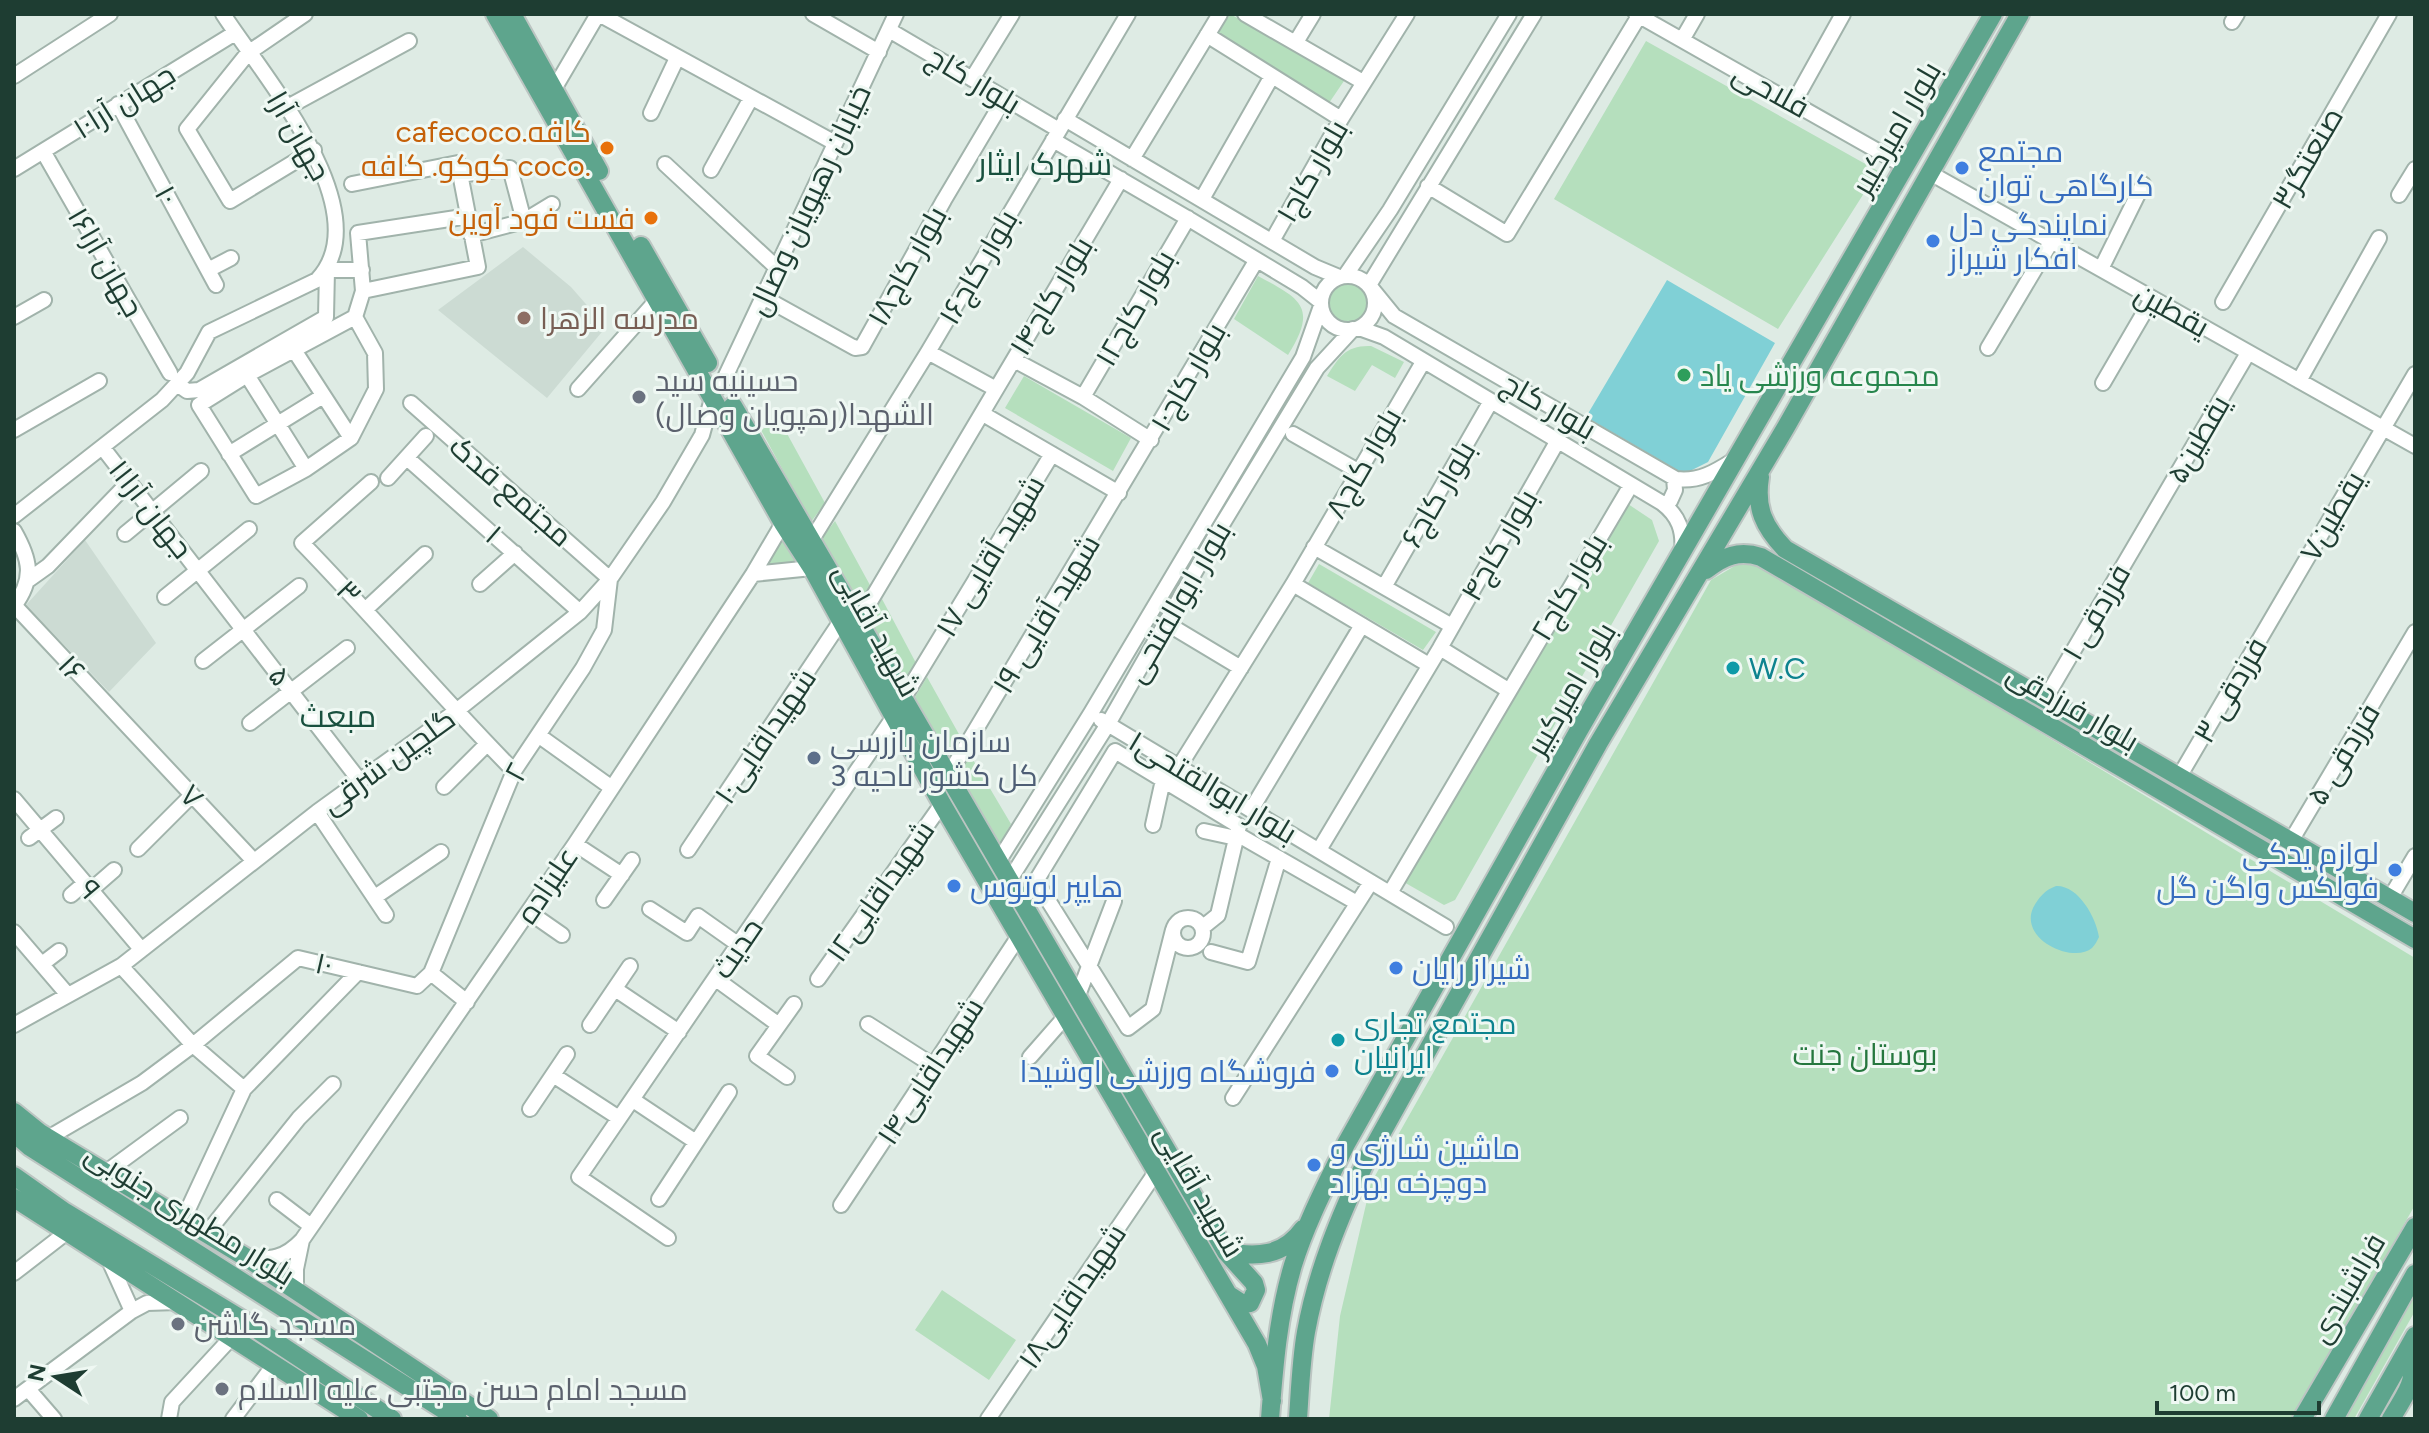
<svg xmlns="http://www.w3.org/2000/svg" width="2429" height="1433" font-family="Figtree,Cairo,sans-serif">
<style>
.built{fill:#ccdbd3}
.green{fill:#b5dfbd}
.water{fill:#80d0d6}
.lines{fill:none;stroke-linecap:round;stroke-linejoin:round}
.minor-casing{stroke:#a1b3ab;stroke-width:18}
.major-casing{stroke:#bcc5c2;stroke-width:22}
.minor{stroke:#fff;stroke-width:14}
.major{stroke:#5ea58d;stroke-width:18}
.food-dot{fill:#e8710a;stroke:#eff8f3;stroke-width:3}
.shop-dot{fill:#3f7fe0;stroke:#eff8f3;stroke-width:3}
.education-dot{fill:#8d6e63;stroke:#eff8f3;stroke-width:3}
.leisure-dot{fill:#2e9e5b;stroke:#eff8f3;stroke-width:3}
.worship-dot{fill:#6b7280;stroke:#eff8f3;stroke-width:3}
.culture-dot{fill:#0f9aa8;stroke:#eff8f3;stroke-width:3}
.service-dot{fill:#5c6f8a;stroke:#eff8f3;stroke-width:3}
.labels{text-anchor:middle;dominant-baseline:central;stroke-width:6;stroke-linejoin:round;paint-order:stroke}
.street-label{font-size:30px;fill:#1e3d32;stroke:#eff8f3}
.food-label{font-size:30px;fill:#c56008;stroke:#eff8f3;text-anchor:end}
.shop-label{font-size:30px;fill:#366cbe;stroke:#eff8f3;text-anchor:start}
.education-label{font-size:30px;fill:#785e54;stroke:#eff8f3;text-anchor:start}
.leisure-label{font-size:30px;fill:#27864d;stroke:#eff8f3;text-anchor:start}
.worship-label{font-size:30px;fill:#5b616d;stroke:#eff8f3;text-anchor:start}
.culture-label{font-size:30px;fill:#0d838f;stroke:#eff8f3;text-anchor:start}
.service-label{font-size:30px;fill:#4e5e75;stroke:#eff8f3;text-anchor:start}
.park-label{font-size:30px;fill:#25773e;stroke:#eff8f3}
.neighbourhood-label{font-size:32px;fill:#18503e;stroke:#eff8f3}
</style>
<rect width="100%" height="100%" fill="#deebe4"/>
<path class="built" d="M523,247L571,287L606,327L547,398L438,310Z
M85,540L156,643L109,692L26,605Z"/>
<path class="green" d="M1230,14L1346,78L1329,103L1217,35Z
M1646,41L1878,171L1778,329L1554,199Z
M1258,276C1301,299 1318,307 1288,355L1234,319Z
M1326 302a21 21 0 1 1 42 0a21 21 0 1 1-42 0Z
M1371,346L1404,362L1395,378L1372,365L1355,391L1327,376C1339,357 1346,345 1371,346Z
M1024,376L1131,438L1113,471L1005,408Z
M779,419L825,503L811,522L761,430Z
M1628,504L1652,520L1659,541L1455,900L1444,905L1402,881Z
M835,521L871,587L859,606L821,539Z
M785,535L802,563L762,569Z
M1319,564L1436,632L1423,650L1308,583Z
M1738,564L1761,565L2415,958V1205L2293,1419H1329L1340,1316L1371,1183L1711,580Z
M882,599L916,663L904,683L868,619Z
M927,677L960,736L947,755L915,697Z
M969,753L1011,824L999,846L958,774Z
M2415,1289V1311L2354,1419H2343Z
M942,1290L1016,1340L989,1380L915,1330Z"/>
<path class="water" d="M1667,280L1775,343L1708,462L1684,474L1586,417Z
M2056,886C2078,885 2096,917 2099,937C2097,941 2095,945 2092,948C2074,964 2019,940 2033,908C2039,897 2045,890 2056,886Z"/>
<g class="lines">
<g class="minor-casing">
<path id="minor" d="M305,14L248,53L187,129L230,201L314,150
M599,14L835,143
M813,14L879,52
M1245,14L1363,82
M1636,14L1906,167
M2232,22L2237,14
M889,30L1059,130
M1207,35L1341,119
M1682,40L1697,14
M1296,42L1313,14
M14,76L110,14
M972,79L1012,14
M554,89L598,14
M1794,102L1843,14
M118,104L216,285
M286,108L409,41
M651,113L677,58
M1065,119L1315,267L1339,277
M1053,140L1189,219L1302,287L1321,302
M43,151L170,373
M1132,159L1220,14
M665,164L777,268
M14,169L235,33
M711,170L751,98
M1930,173L2415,446
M460,175L510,168L524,221
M352,184L458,163L478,267L363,291
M1428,186L1507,234L1639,16
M2399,195L2415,169
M1202,199L1272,76
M471,235L524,221L552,204
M1272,241L1341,119L1407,14
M2101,269L2143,184
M208,270L231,258
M1345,276L1390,210L1509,14
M1321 303a27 27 0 1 1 54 0a27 27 0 1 1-54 0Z
M1369,285L1534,14
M1372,289L1394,316L1676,479C1699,482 1715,472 1734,460
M763,297L855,348L862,347L944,200L1004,99
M2223,302L2389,14
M14,317L44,300
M355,317L375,353L376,389L351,438L306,469L256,496L199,405L247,375L355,317L363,291L358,233L469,216
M1359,328L1384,337L1662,503C1679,516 1684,531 1682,552
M1988,348L2051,242
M294,350L351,438
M928,352L996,389
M1014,360L1083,397L1151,440
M247,375L306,469
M2299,381L2379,238
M2103,383L2152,299
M177,384L187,391L199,390L326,317L327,270H362
M721,386L896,14
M578,389L657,300
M1083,397L1188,218
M983,414L1119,493
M14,430L99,381
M1293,434L1358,471
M103,448L360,781
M229,454L323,396
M407,458L580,612
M388,478L426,436
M371,482L302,543C374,617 441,697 514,771
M1662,503L1670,501L1675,490L1674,478
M14,516L162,400L187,373L209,332L317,280C382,212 261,73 223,14
M14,531C30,559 35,578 14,606
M125,534L201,471
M811,541L928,352L1128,14
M1314,547L1452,626
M753,574L812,568
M27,581L48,566L130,481
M480,584L515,553
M1293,584L1429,665
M1384,587L1491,401
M165,597L249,529
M14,605L254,861
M366,609L425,554
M858,622L1121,179
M1166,623L1241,668
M1440,648L1508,690
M203,661L299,586
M903,699L1052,454
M2045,699L2248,353
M1101,720L1446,927
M250,723L347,648
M538,735L612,788
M1179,767L1293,584L1423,362
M948,776L1256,261
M2179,777L2415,374
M444,787L487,744
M14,799L141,949
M1251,810L1362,625
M317,812L386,915
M1153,825L1163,780
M1204,831L1236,838
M1242,837L1357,903
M29,838L56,818
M2291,841L2415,632
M575,844L622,875
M138,849L191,796
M688,850L841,621
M1319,850L1440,648L1557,442
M998,862L1091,713L1303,357L1321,306
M1009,881L1108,724L1220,528L1317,368L1353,329
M91,890L114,870
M1390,893L1631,485
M71,895L85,883
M375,897L441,852
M2390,898L2415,856
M604,900L632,860
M650,909L687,933L698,916L739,945
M529,912L562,935
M1173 933a15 15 0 1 1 30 0a15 15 0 1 1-30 0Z
M1173,930L1153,1009L1128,1028L1036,881L1115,751L1239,826L1218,915L1203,927
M14,932L68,995
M1211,952L1248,962L1279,858
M42,964L59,951
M121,966L193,1045L244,1089
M431,973L467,1002
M716,979L779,1025
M818,979L942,804
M615,989L679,1032
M1077,998L1114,901
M868,1024L934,1066
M14,1025L121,966L317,812L455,712L580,612L610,579L663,502L702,435L713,395
M590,1025L630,966
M1030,1057L1066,1016
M553,1075L619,1118
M787,1077L757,1056L794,1004
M1233,1098L1371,882
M633,1100L696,1142
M530,1109L567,1054
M48,1138L142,1083L193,1045L298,958L417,986L431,973L514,771L583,668L604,630L610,579L411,403
M105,1173L180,1118
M659,1199L729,1092
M277,1200L311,1226
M841,1205L1019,936
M184,1218L244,1089L358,972
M207,1233L299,1118L333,1084
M668,1238L579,1177L893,718
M108,1258L132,1311
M248,1258C271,1260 285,1258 302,1240L575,844L753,574L783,523
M14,1273L67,1232
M296,1290V1269L302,1240
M28,1389L54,1419
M14,1399L132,1311L147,1303L178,1302
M169,1419L172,1402L232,1337
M233,1419L274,1365
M988,1419L1156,1172"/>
</g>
<g class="major-casing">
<path id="major" d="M495,14L783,523L812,568L942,804L1257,1344L1266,1366L1272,1401
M512,14L599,171
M641,246L708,363
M733,406L1226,1252C1256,1257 1283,1257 1303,1229
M1760,477C1755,508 1764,527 1785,549L2415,913
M1706,570C1724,556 1739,550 1761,557L2415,939
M14,1112L40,1133L247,1258L489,1419
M14,1133L30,1147L458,1419
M14,1176L65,1212L241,1319L392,1419
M14,1198L359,1419
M1226,1252L1254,1283L1256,1290L1250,1303L1243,1304L1229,1295
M1270,1419C1274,1367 1278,1315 1293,1265C1306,1223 1327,1183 1346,1144L1579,730L1993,14
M1298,1419C1300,1390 1301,1360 1306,1332C1317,1271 1340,1216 1366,1161L1598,744L1786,427L2020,14
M2302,1419L2415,1227
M2334,1419L2415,1274
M2368,1419L2415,1336
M2391,1419C2408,1389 2418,1383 2409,1348"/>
</g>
<use href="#minor" class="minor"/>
<use href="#major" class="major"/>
</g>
<g class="food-dot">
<circle cx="607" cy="148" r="8"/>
<circle cx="651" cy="218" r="8"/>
</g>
<g class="shop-dot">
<circle cx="1962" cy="168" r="8"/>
<circle cx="1933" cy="241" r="8"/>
<circle cx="2395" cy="870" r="8"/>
<circle cx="954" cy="886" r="8"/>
<circle cx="1396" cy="968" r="8"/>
<circle cx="1332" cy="1071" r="8"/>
<circle cx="1314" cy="1165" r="8"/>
</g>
<circle class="education-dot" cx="524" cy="318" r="8"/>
<circle class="leisure-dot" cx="1684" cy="375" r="8"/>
<g class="worship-dot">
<circle cx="639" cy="397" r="8"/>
<circle cx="178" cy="1324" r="8"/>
<circle cx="222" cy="1389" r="8"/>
</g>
<g class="culture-dot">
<circle cx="1733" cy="668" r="8"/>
<circle cx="1338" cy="1040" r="8"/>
</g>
<circle class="service-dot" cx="814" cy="758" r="8"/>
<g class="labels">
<g class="street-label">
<text transform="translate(974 80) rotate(31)">بلوار کاج</text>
<text transform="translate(1771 90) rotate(29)">فلاحی</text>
<text transform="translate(124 101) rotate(-32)">جهان آرا۱۰</text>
<text transform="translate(1896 128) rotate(-60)">بلوار امیرکبیر</text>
<text transform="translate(299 136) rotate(60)">جهان آرا</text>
<text transform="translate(2307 158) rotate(-60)">صنعتگر۳</text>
<text transform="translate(1312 171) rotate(-60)">بلوار کاج۱</text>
<text transform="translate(167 195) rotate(61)">۱۰</text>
<text transform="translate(809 200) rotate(-65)">خیابان رهپویان وصال</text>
<text transform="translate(106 262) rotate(60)">جهان آرا۱۶</text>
<text transform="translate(907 266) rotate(-61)">بلوار کاج۱۸</text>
<text transform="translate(978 267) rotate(-60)">بلوار کاج۱۶</text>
<text transform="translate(1051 296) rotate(-59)">بلوار کاج۱۴</text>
<text transform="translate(1135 308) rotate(-60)">بلوار کاج۱۲</text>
<text transform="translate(2172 310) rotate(29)">یقطین</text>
<text transform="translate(1188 377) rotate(-60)">بلوار کاج۱۰</text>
<text transform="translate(1549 406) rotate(30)">بلوار کاج</text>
<text transform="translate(2198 439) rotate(-60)">یقطین۵</text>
<text transform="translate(1363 463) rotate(-60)">بلوار کاج۸</text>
<text transform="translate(511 491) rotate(41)">مجتمع فدک</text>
<text transform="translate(1438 494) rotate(-60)">بلوار کاج۶</text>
<text transform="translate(151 509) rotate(52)">جهان آرا۱۱</text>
<text transform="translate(2332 516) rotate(-60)">یقطین۷</text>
<text transform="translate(494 534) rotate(41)">۱</text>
<text transform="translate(1499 545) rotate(-60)">بلوار کاج۴</text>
<text transform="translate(990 556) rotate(-59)">شهید آقایی ۱۷</text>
<text transform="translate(1569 587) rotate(-59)">بلوار کاج۲</text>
<text transform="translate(349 592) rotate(46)">۳</text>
<text transform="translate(1178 602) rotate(-60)">بلوار ابوالفتحی</text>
<text transform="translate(2096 612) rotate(-60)">فرزدقی ۱</text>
<text transform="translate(1046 614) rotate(-59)">شهید آقایی ۱۹</text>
<text transform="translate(877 630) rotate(61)">شهید آقایی</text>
<text transform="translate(72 668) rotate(47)">۱۶</text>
<text transform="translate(280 676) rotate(53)">۵</text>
<text transform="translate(1571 689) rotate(-60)">بلوار امیرکبیر</text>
<text transform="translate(2230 690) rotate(-60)">فرزدقی ۳</text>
<text transform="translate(2073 707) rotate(30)">بلوار فرزدقی</text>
<text transform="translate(765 736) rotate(-56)">شهیداقایی۱۰</text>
<text transform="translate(2343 754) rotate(-59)">فرزدقی ۵</text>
<text transform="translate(388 761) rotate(-36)">گلچین شرقی</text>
<text transform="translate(516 772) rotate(-62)">۲</text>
<text transform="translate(1213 787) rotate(31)">بلوار ابوالفتحی۱</text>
<text transform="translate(192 796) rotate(46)">۷</text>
<text transform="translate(547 885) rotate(-56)">علیزاده</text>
<text transform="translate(90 889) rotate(50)">۹</text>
<text transform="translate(880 891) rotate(-55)">شهیداقایی۱۲</text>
<text transform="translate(737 948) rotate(-56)">حدیث</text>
<text transform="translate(324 964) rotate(13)">۱۰</text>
<text transform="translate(930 1071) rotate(-57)">شهیداقایی۱۴</text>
<text transform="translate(1200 1191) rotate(60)">شهید آقایی</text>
<text transform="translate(190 1214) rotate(32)">بلوار مطهری جنوبی</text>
<text transform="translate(2347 1288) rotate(-60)">فراشبندی</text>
<text transform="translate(1072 1296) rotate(-56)">شهیداقایی۱۸</text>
</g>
<g class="food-label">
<text x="591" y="131">cafecoco.کافه<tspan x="591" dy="34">کوکو. کافه coco.</tspan></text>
<text x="635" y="218">فست فود آوین</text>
</g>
<g class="shop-label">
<text x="1978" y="151">مجتمع<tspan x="1978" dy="34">کارگاهی توان</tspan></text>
<text x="1949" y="224">نمایندگی دل<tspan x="1949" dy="34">افکار شیراز</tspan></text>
<text x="2379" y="853" text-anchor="end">لوازم یدکی<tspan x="2379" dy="34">فولکس واگن گل</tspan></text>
<text x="970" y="886">هایپر لوتوس</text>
<text x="1412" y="968">شیراز رایان</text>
<text x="1316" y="1071" text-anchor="end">فروشگاه ورزشی اوشیدا</text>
<text x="1330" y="1148">ماشین شارژی و<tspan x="1330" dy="34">دوچرخه بهزاد</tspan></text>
</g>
<g class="education-label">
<text x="540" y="318">مدرسه الزهرا</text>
</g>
<g class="leisure-label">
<text x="1700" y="375">مجموعه ورزشی یاد</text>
</g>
<g class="worship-label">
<text x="655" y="380">حسینیه سید<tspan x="655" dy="34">الشهدا(رهپویان وصال)</tspan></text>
<text x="194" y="1324">مسجد گلشن</text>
<text x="238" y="1389">مسجد امام حسن مجتبی علیه السلام</text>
</g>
<g class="culture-label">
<text x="1749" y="668">W.C</text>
<text x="1354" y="1023">مجتمع تجاری<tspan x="1354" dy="34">ایرانیان</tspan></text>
</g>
<g class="service-label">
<text x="830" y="741">سازمان بازرسی<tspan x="830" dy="34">کل کشور ناحیه 3</tspan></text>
</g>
<g class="park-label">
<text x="1865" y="1054">بوستان جنت</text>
</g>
<g class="neighbourhood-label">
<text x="1045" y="164">شهرک ایثار</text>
<text x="338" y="716">مبعث</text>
</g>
</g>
<rect width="2429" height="1433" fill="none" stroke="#1e3d32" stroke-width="32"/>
<g transform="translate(56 1377) rotate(282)" stroke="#eff8f3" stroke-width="6" paint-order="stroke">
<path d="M0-6L14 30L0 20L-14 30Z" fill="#1e3d32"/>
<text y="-12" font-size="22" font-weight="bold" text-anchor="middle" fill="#1e3d32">N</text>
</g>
<path d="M2157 1401v12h162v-12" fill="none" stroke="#1e3d32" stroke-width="4"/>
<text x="2169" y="1401" font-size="24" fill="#1e3d32" stroke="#eff8f3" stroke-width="6" paint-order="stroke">100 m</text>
</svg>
